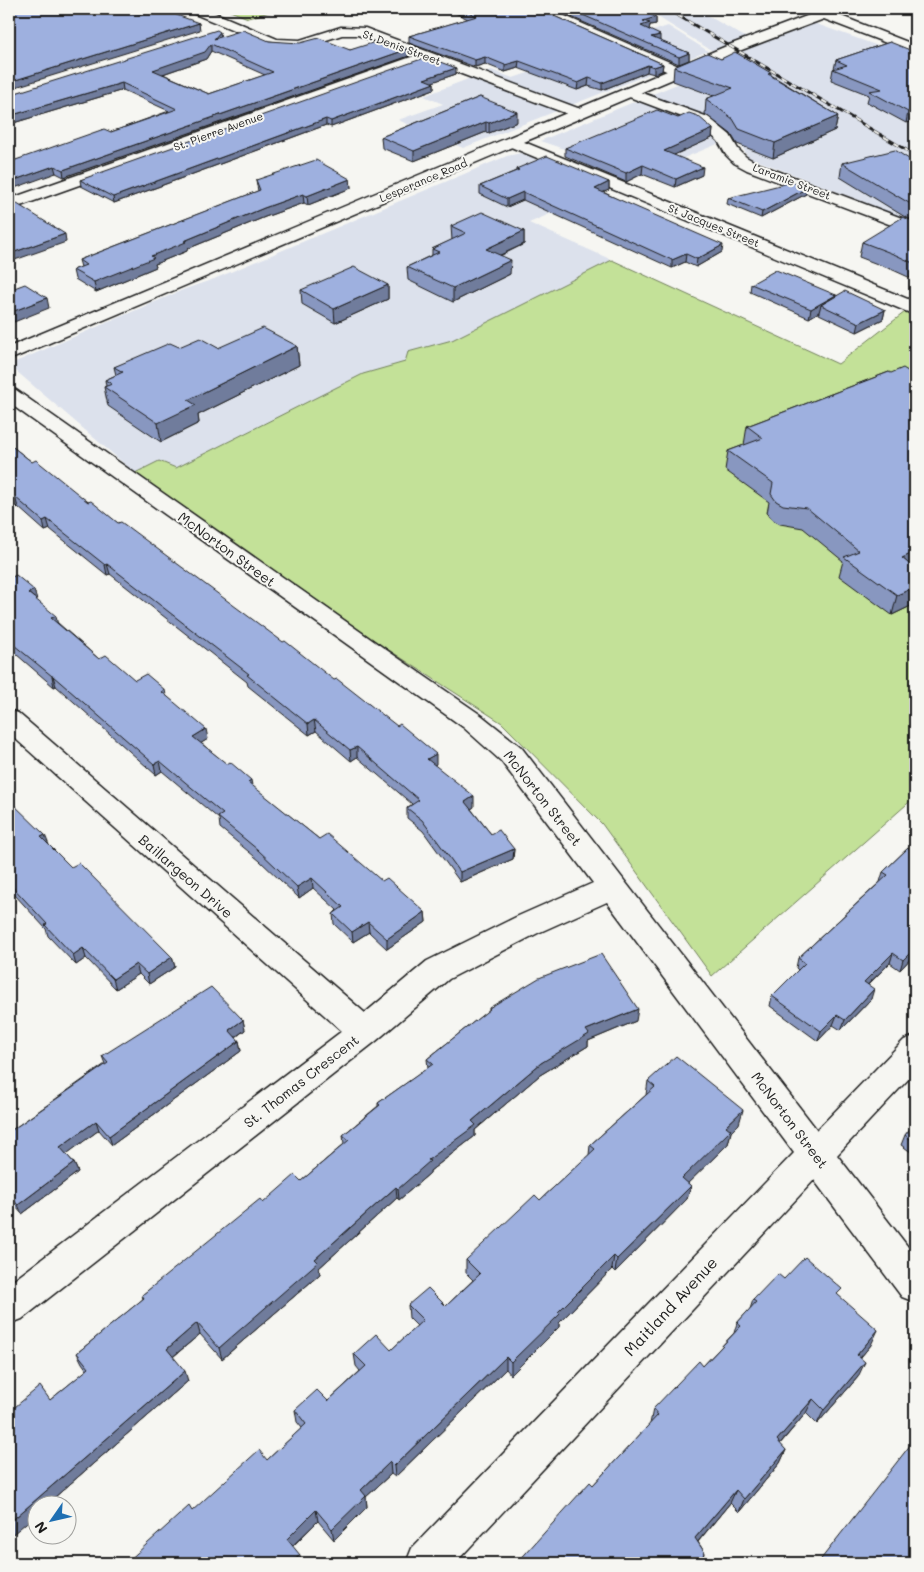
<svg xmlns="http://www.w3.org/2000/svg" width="924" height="1572" font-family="Mali,sans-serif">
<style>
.built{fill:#dce1ec}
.green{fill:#c3e198;stroke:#707e5a}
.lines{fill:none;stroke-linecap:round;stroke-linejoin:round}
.minor-casing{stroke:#1c1c1c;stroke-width:3}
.major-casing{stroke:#1c1c1c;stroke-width:3}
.minor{fill:#f6f6f2;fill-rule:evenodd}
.major{fill:#f6f6f2;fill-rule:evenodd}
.rail-casing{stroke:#1c1c1c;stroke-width:3}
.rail{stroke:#f6f6f2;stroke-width:2;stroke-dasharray:6;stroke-linecap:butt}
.wall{fill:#8897c0;stroke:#1c1c1c;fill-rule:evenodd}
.shaded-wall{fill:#6f7b9c;stroke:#1c1c1c}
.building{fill:#9eb0df;stroke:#1c1c1c;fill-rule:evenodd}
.labels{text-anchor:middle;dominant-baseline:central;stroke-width:4;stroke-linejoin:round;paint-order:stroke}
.far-street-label{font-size:11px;fill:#1c1c1c;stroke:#f6f6f2}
.street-label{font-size:14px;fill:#1c1c1c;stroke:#f6f6f2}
.near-street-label{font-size:16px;fill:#1c1c1c;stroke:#f6f6f2}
</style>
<rect width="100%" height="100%" fill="#f6f6f2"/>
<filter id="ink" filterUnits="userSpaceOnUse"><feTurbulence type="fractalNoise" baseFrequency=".02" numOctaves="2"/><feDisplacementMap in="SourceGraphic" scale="10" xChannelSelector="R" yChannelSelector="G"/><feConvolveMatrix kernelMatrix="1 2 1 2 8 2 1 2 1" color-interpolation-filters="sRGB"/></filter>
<g filter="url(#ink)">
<path class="built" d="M645,9H696L752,41L808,21L915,59V222L748,157L728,122L709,132L720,143L669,164L644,151L599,134L564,149L540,141L730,62Z
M668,26L708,51L463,148L398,120L443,104L424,96L491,70L513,78Z
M521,153L609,188L529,223L612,260L452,340L408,352L405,362L363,374L176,468L159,461L135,473L15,370L13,363L185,289L214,279L507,156Z"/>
<path class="green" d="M225,9H280L248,18Z
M612,260L838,364L905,312L915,314V797L712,976L602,824L502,723L378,643L135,473L159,461L176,468L363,374L405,362L408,352L452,340Z"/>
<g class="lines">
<g class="minor-casing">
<path id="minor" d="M188,9H206L277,39L300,40L341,27L365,28L583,110L586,113L583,116H573L427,61L9,210V199L414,56L358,35H342L301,48L275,47L190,12Z
M532,9H549L683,68L685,71L683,74H673L534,12Z
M629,88L708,117L730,135L738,149L746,157L759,164L915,223V234L747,170L734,163L726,155L718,141L698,123L624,95L622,92L624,89Z
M512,137L915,302V315L506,145L504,142L506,139Z
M9,388L16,390L385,649L481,715L521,747L817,1130L904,1040L915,1036V1072L837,1155L915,1256V1302L902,1297L814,1180L455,1563H406L412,1548L794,1153L607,902L538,933L449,979L376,1041L22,1319L9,1324V1284L342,1031L9,733V710L18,713L365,1013L427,961L516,917L593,883L501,761L463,727L9,403Z"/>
</g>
<g class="major-casing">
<path id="major" d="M808,9H844L843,12L836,14L915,45V54L824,19L739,51L9,360V347L729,45L812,14L809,13Z"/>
</g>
<use href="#minor" class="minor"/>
<use href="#major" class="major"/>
<g class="rail-casing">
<path id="rail" d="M667,9L915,155"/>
</g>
<use href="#rail" class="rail"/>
</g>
<path class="wall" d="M450,9H538L663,64L662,71L654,74L647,72L602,90L588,86L577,90L518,68L505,72L485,64L475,67L409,43V36L468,19L451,11Z
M553,9H638L656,17V24L650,25L649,30L660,41L689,53V60L679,64Z
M221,37L269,41L350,50L377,45L408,49L409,56L64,177L56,173L10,162L111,132L169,111L123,90L10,124L9,123V95ZM211,51L265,75L209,94L163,74L206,59Z
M890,42L915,121L906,123L867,102L869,95L831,80L833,69H834L836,60Z
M721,59L771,73V75L838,116L835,130L773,158L737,144L731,134L705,114L706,99L714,96L673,81L674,67Z
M456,74L432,82L434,83V89L331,127L326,125L114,203L81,186L80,180Z
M480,97L517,122L489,133L486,132L414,161L382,148L381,137Z
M678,118L713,129L712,138L673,155L702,175L675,187L642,174L626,182L565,156V148Z
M842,163H915V221L905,217L840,177Z
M516,169L609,182V190L603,192L722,252L696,267L685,262L672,268L523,200L507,207L480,194V186L516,171Z
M350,179L351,188L308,205L304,203L265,217L187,249V251L155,264L156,267L96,292L75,279L73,270L81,267L79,260L258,191L256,180Z
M806,194L761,218L727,204L728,198Z
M915,222V280L893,270L859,257L862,242Z
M451,226L524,231V244L500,256L510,274L453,302L408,280L407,267L432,255V249L452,240Z
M751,284L836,295L885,310L883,319L857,332L819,314V312L809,318L750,292Z
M388,285V299L335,323L302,304L301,290Z
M297,346L299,365L198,415L199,423L161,442L108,406L104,387L106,386L105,380L116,375L114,367L179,347L218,348Z
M889,372L915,604L892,615L839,576L843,561L803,528L780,524L773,520L767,513L769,502L725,470L728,451L744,445L747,426Z
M9,444L32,462L118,523L436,764L434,765L474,807L471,809L491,834L514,849L513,859L460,882L423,831L407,818V808L412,804L357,757L351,761L316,731L309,735L248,686L247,682L110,574L107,575L50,529L45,531L18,507L16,508L11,503L9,504Z
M9,577L34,590L37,600L58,623L99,659L135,680L165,690L166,695L208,739L201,743L252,786L319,839L382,881L425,912L426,922L387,949L369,932L353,942L334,924L333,914L337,910L313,888L299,898L260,861L220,828L219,819L162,771L156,775L56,686L54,687L9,648Z
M9,800L48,844L71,867L172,957L175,967L149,984L139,974L116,989L86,958L76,965L48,936L46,929L14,894L9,897Z
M908,848L915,954L900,970L890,963L868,985L871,999L841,1030L833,1025L818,1041L770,1006L772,996L798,970L796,968L798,958L880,882L883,872Z
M489,1008L636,1021L588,1041V1046L540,1075L475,1130V1136L430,1171V1173L399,1200L397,1198L319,1268L320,1274L222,1359L200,1334L173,1357L188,1381L47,1504H38L13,1534L9,1529V1412L50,1400L87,1370L82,1363L77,1353L143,1299L142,1295L263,1203L301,1181L344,1144L343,1135L378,1106V1103L428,1068L427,1059L489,1010Z
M243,1020L245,1030L236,1037L239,1041L241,1051L112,1145L99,1130L66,1154L74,1163L78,1172L22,1214L9,1199V1132L105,1064L102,1056Z
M648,1081L739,1124L731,1132L728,1144L688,1183L691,1186L687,1199L615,1272L612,1269L559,1323V1327L511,1375L506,1369L395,1477L391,1474L366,1497L367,1507L334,1540L318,1521L293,1546L192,1511L267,1460L302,1428L297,1422L295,1410L328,1401L360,1371L356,1366L354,1354L391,1350L417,1326L409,1318L408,1305L446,1306L473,1280L466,1273V1260L540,1200L589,1155L590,1145L646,1095Z
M915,1123V1172L909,1167L913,1157L915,1155L901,1145L905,1135Z
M784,1279L839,1296L871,1345L860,1358L858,1377L817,1424L806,1413L780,1444L786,1450L780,1463L739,1512L730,1503L698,1542L705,1553L701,1563H517L593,1485L650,1424L653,1409L703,1366L734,1333L737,1323L750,1309L753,1300Z"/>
<path class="shaded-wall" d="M656,17V24L650,25L649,30L641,33L643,21Z
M199,23L200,30L9,89V82Z
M220,32L221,38L214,39Z
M660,35V42L651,37Z
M211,44V51L206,59L154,77L153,70Z
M408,49L409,56L64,177L63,170Z
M689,53V60L679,64V57Z
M485,57V64L475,67V60Z
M519,61L518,68L505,72V65Z
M663,64L662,71L654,74V67Z
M648,65L647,72L602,90V83Z
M456,68V74L424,85V79Z
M589,78L588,86L577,90L578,83Z
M122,83L123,90L10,124L9,116Z
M434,83V89L331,127V121Z
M915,111V121L906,123L908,112Z
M517,112V122L489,133V123Z
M838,116L835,130L773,158L775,143Z
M326,119V125L114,203L113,197Z
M486,122V132L414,161V151Z
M713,129L712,138L663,160L664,151Z
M643,165L642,174L626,182V173Z
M54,166L56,173L9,190V182Z
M703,167L702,175L675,187L676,179Z
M350,179L351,188L308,205L307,196Z
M609,182V190L594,196L595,189Z
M807,188L806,194L761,218L762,212Z
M523,192V200L507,207V199Z
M303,194L304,203L265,217L187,249V251L155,264L156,267L96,292L94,282L184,241L264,208Z
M524,231V244L485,262L486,249Z
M65,234L66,242L9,262V254Z
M723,245L722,252L696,267L697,259Z
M686,254L685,262L672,268V260Z
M511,260L510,274L453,302V288Z
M388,285V299L335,323L334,309Z
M836,295L821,305L819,312L809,318L811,309Z
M47,298L49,308L9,324V313Z
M885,310L883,319L857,332L859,323Z
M297,346L299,365L198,415L199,423L161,442L158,423L188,400Z
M15,497L18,507L16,508L13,498Z
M47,519L50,529L45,531L43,521Z
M915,552V569L902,558Z
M107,564L110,574L107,575L105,565Z
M915,587V604L892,615L897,595Z
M34,590L37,600L28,593Z
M56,616L58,626L51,618Z
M52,676H53L56,686L54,687Z
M314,720L316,731L309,735L308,724Z
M206,729L208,739L195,747L193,737Z
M357,747V757L351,761L350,750Z
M436,754V764L427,770V759Z
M160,761L162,771L156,775L154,764Z
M251,780L253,791L248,782Z
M474,796V807L465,813V802Z
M45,835L49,845L41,837Z
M514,849L513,859L460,882V872Z
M312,878L313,888L299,898L297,887Z
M10,884L14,894L9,897V885Z
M425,912L426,922L387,949V939Z
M368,922L369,932L353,942L352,932Z
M83,948L86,958L76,965L73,955Z
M915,948V954L900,970L903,960Z
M893,953L890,963L860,992L864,982Z
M172,957L175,967L149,984L147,974Z
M136,964L139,974L116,989L113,979Z
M874,989L871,999L841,1030L845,1020Z
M638,1009L636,1021L588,1041V1046L540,1075L475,1130V1136L430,1171V1173L399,1200L398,1189L428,1160L472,1121L541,1063L586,1030Z
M837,1015L833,1025L818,1041L821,1031Z
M243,1020L245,1030L231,1040L229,1030Z
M239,1041L241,1051L112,1145L109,1136Z
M743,1110L739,1124L731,1132L728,1144L679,1192L682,1178L726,1126Z
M96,1121L99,1130L64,1156L60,1147Z
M74,1163L78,1172L22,1214L18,1205Z
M691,1186L687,1199L615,1272L617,1259Z
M396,1187L397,1198L319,1268L320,1274L222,1359L219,1348L315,1259Z
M614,1256L612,1269L559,1323V1327L511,1375V1362L558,1312Z
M197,1323L200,1334L170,1359L167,1349Z
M878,1330L871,1345L850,1370L857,1355Z
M506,1357V1369L395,1477L394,1466Z
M865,1362L858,1377L817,1424L824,1410Z
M185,1371L188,1381L47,1504H38V1513L13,1534L9,1529V1523Z
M813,1399L806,1413L771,1454L777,1440Z
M786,1450L780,1463L739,1512L744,1499Z
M390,1462L391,1474L366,1497L367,1507L334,1540L332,1529L361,1490Z
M736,1490L730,1503L690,1551L695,1538Z
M316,1510L318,1521L289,1549L287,1539Z
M705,1553L701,1563H696Z
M300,1555L302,1563H291Z"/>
<path class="building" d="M9,9H129L142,15L160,9L199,23L9,82V64L14,62L9,60Z
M461,9H538L663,64L654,67L648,65L602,83L589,78L578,83L519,61L505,65L485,57L475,60L409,36L477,16Z
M569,9H638L656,17L643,21L650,23L641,26L660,35L651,37L689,53L679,57Z
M217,30L220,32L214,39L243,30L269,41L300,43L319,38L350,50L372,43L377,45L388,42L408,49L63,170L54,166L9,182V161L10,162L104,129L111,132L177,109L122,83L9,116V95ZM211,44L273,72L209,94L153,70L205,52Z
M890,42L915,52V111L908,112L869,91L882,89L833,69L847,65L836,60Z
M735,52L771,73L768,74L838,116L775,143L739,129L733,119L706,99L733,88L674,67L707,53L721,59Z
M427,57L456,68L424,79L434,83L331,121L326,119L113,197L80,180Z
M480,97L517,112L489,123L486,122L414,151L381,137Z
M657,110L678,118L689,113L698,116L713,129L664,151L703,167L676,179L643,165L626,173L565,148Z
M895,150L915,163V205L909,203L842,163Z
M547,156L609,182L595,189L723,245L697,259L686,254L672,260L523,192L507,199L480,186L519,170L516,169Z
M316,160L350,179L307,196L303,194L264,208L184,241L186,242L151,256L154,258L94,282L73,270L86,265L79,260L260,190L256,180Z
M792,182L807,188L762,212L728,198Z
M14,202L65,234L9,254V203Z
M482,212L524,231L486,249L511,260L453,288L407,267L439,252L432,249L466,233L451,226Z
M903,217L915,222V264L896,255L862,242Z
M354,267L388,285L334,309L301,290Z
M776,270L836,295L811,309L751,284Z
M25,284L47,298L9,313V290Z
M845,291L885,310L859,323L821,305Z
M263,328L297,346L188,400L196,405L158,423L104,387L112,384L105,380L123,372L114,367L170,343L179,347L200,338L218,348Z
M903,368L911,373L915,372V552L902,558L915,569V587L897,595L844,557L859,551L807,508L783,505L776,501L771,494L773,483L728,451L763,438L747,426L889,372L891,373Z
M9,444L32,462L36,460L88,502L91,501L118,523L121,522L283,642L285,641L334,680L337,679L397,726L400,724L436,754L427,759L474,796L465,802L491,834L499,830L514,849L460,872L422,820L407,808L419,800L357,747L350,750L314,720L308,724L247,675L249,674L107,564L105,565L47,519L43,521L15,497L13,498L9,494Z
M16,575L34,590L28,593L56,616L51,618L99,659L106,655L135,680L146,674L165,690L162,692L206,729L193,737L227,764L230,762L251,780L248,782L319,839L327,834L382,881L387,878L425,912L387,939L368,922L352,932L333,914L343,907L312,878L297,887L258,850L218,817L223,814L160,761L154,764L53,676H52L9,641V577L10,578Z
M9,800L45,835L41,837L71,867L79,863L172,957L147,974L136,964L113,979L83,948L73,955L45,925L47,924L10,884L9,885Z
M908,848L915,851V948L903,960L893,953L864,982L874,989L845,1020L837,1015L821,1031L772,996L805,963L798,958L888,875L883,872Z
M601,954L638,1009L586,1030L589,1034L541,1063L472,1121L476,1125L428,1160L430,1161L398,1189L396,1187L315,1259L318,1262L219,1348L197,1323L167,1349L185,1371L9,1523V1412L40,1386L50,1400L89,1368L77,1353L144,1298L142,1295L260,1199L263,1203L295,1175L301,1181L349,1140L343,1135L380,1105L378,1103L433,1064L427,1059L490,1009L489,1008L539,978Z
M211,987L243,1020L229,1030L239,1041L109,1136L96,1121L60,1147L74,1163L18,1205L9,1195V1132L108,1063L102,1056Z
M676,1056L743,1110L726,1126L731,1130L682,1178L691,1186L617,1259L614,1256L558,1312L560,1314L511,1362L506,1357L394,1466L390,1462L361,1490L366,1496L332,1529L316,1510L287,1539L300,1555L291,1563H126L189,1506L192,1511L259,1450L267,1460L306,1424L295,1410L317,1390L328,1401L366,1366L354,1354L376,1334L391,1350L423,1320L408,1305L428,1288L446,1306L480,1274L466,1260L535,1195L540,1200L595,1149L590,1145L655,1087L648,1081Z
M915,1123V1143L905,1135Z
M805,1257L842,1289L837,1294L878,1330L857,1355L865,1362L824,1410L813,1399L777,1440L786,1450L744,1499L736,1490L695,1538L705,1553L696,1563H517L590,1482L593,1485L658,1415L653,1409L699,1361L703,1366L741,1326L737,1323L756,1302L753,1300L778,1274L784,1279Z
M915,1439V1563H818Z"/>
</g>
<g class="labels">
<g class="far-street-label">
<text transform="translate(402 47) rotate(20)">St Denis Street</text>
<text transform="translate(218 131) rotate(-20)">St. Pierre Avenue</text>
<text transform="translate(423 180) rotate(-23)">Lesperance Road</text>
<text transform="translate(792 181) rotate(21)">Laramie Street</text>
<text transform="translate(714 225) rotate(22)">St Jacques Street</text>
</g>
<g class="street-label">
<text transform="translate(227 549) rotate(36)">McNorton Street</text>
<text transform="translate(543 798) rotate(52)">McNorton Street</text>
<text transform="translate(186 876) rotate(41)">Baillargeon Drive</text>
<text transform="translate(301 1081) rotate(-38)">St. Thomas Crescent</text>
<text transform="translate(790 1120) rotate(53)">McNorton Street</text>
</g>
<g class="near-street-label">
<text transform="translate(670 1306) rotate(-47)">Maitland Avenue</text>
</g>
</g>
<rect width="924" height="1572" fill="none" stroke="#f6f6f2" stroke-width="30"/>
<rect x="15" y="15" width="894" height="1542" fill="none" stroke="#1c1c1c" stroke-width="2" filter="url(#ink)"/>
<g transform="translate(52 1520) rotate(236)"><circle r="24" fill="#f6f6f2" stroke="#9f9f9c"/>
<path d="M0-4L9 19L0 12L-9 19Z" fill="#1f6fb2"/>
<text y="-8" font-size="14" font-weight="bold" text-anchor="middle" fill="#1c1c1c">N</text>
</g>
</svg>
